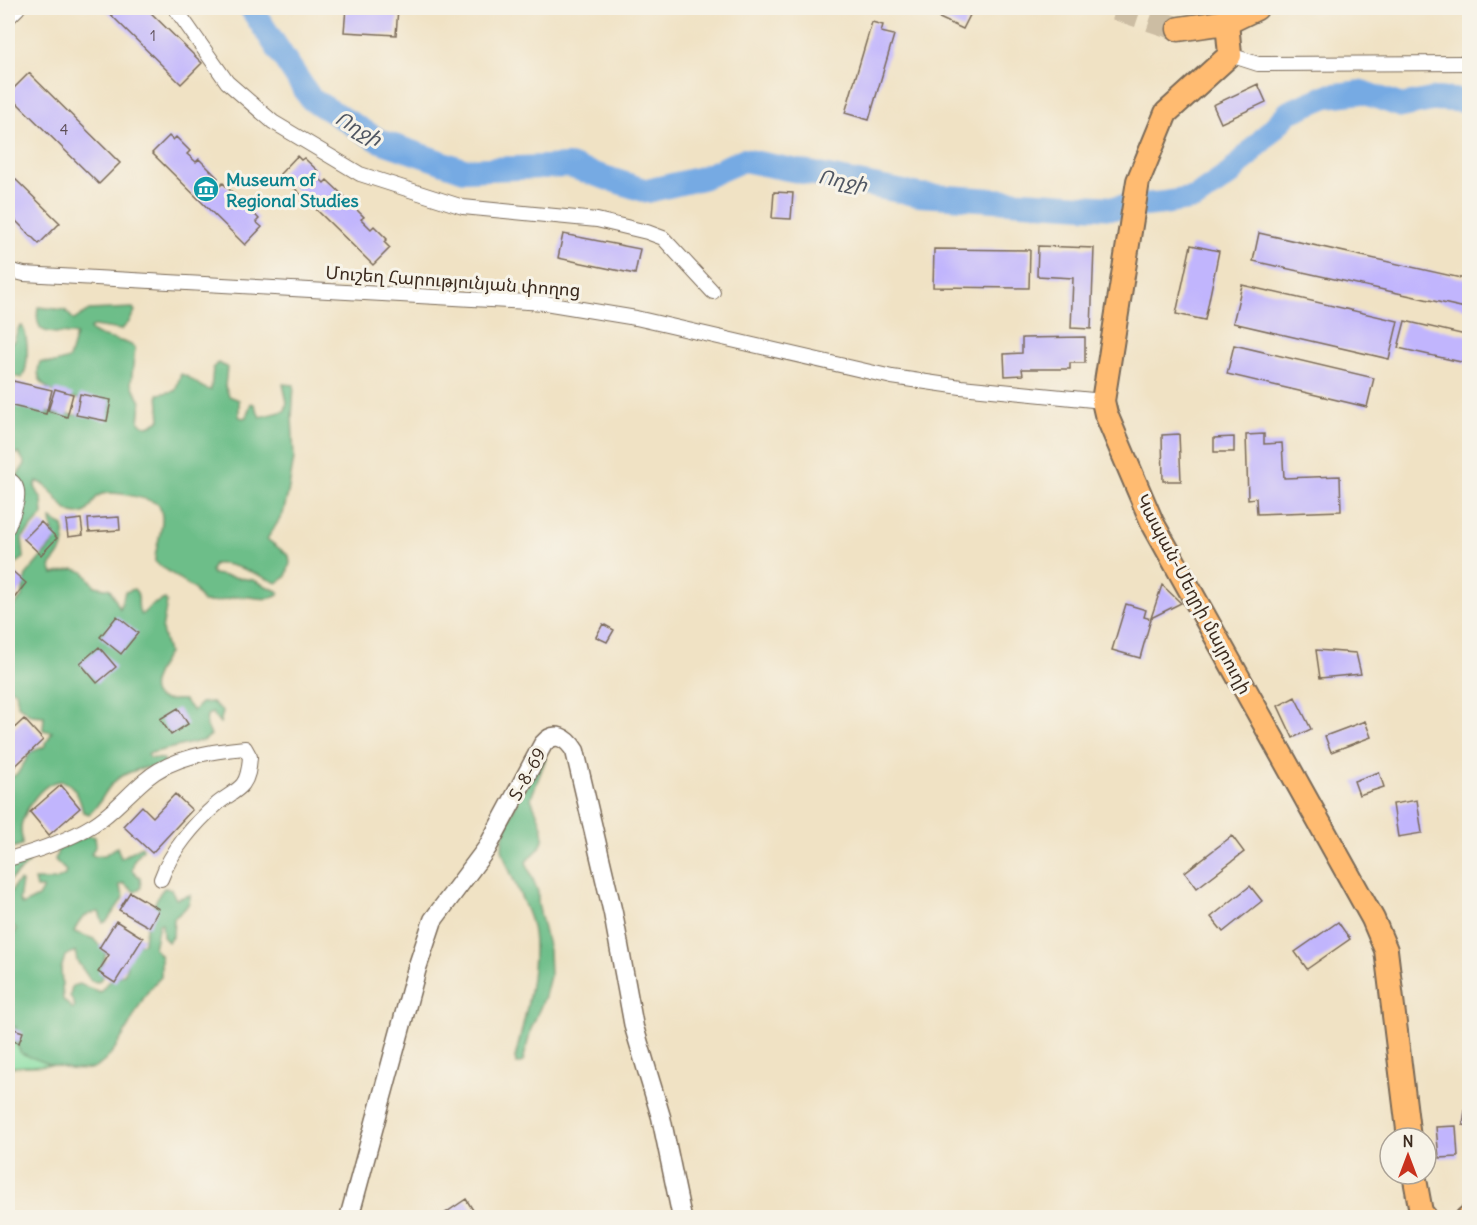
<svg xmlns="http://www.w3.org/2000/svg" width="1477" height="1225" font-family="Delius,'Noto Sans Armenian',sans-serif">
<style>
.green{fill:#87dfa3;stroke:#618460;stroke-width:1.5}
.forest{fill:#6dbe89;stroke:#547454;stroke-width:1.5}
.lines{fill:none;stroke-linecap:round;stroke-linejoin:round}
.river{stroke:#76aae3;stroke-width:24}
.building{fill:#c1b5fd}
.trunk-tunnel{stroke:#ccbda3;stroke-width:24;stroke-dasharray:24 12;stroke-linecap:butt}
.minor-casing{stroke:#7a6a58;stroke-width:16}
.tertiary-casing{stroke:#7a6a58;stroke-width:21}
.primary-casing{stroke:#7a6a58;stroke-width:26}
.trunk-casing{stroke:#7a6a58;stroke-width:27}
.minor{stroke:#fff;stroke-width:14}
.tertiary{stroke:#fff;stroke-width:18}
.primary{stroke:#ffbb71;stroke-width:22}
.trunk{stroke:#ffbb71;stroke-width:24}
.labels{text-anchor:middle;dominant-baseline:central;stroke-width:6;stroke-linejoin:round;paint-order:stroke}
.number-label{font-size:15px;fill:#5c4d56}
.culture-label{font-size:18px;font-weight:bold;fill:#0d838f;stroke:#f7f3e8;text-anchor:start}
.street-label{font-size:18px;fill:#3b2a1e;stroke:#f7f3e8}
.water-label{font-size:20px;font-style:italic;fill:#505763;stroke:#f7f3e8}
</style>
<rect width="100%" height="100%" fill="#f7f3e8"/>
<filter id="ink" filterUnits="userSpaceOnUse"><feTurbulence type="fractalNoise" baseFrequency=".0167" numOctaves="2"/><feDisplacementMap in="SourceGraphic" scale="12" xChannelSelector="R" yChannelSelector="G"/><feConvolveMatrix kernelMatrix="1 2 1 2 8 2 1 2 1" color-interpolation-filters="sRGB"/></filter>
<filter id="wash" filterUnits="userSpaceOnUse"><feTurbulence type="fractalNoise" baseFrequency=".008" numOctaves="4" result="noise"/><feDisplacementMap in="SourceGraphic" scale="24" xChannelSelector="R" yChannelSelector="G"/><feGaussianBlur stdDeviation="1.35" result="paint"/><feColorMatrix in="noise" values="0 0 0 0 0 0 0 0 0 0 0 0 0 0 0 0 0 1.4 0 .05"/><feComposite in="paint" operator="in"/></filter>
<g filter="url(#wash)">
<rect width="100%" height="100%" fill="#f0e2c4"/>
<path class="green" d="M16,1026L48,1064L52,1065L8,1067V1027Z"/>
<path class="forest" d="M38,307L65,310L74,320L89,310L133,308L135,311L129,322L121,330L94,326L90,329C98,341 124,337 135,348L131,383L141,402L139,422C148,430 151,424 160,420L158,394L175,391L181,374C193,377 199,389 211,390L213,368L218,363L227,367L225,386L229,396L239,400V416L242,418L246,417L251,403L254,404L260,417L285,411L287,402L283,384L294,385L292,417L294,458L288,493L283,514L267,539L289,556L290,563L286,577L277,583C260,576 233,562 214,564L211,571L213,574L253,580L279,592L278,595C265,603 249,594 235,597C224,599 216,604 203,602L194,589L155,562C154,545 169,521 158,504C148,499 106,487 97,497C93,501 92,507 86,512C62,523 57,487 37,481L35,487L42,500L43,515L22,538L24,558L8,569V509L17,476L25,464L19,453L8,456V403L56,414L107,416L110,405C87,399 27,398 40,362L55,363L69,359L76,335C55,330 33,341 38,307Z
M22,326C29,337 29,367 22,378L8,375V344L14,341L19,327Z
M51,519L63,526C67,544 62,553 50,566L53,574L74,569L84,572L95,586L110,589L120,609L125,592L134,589C142,596 135,607 141,615L154,604L165,599L167,602L162,630L168,653C162,664 138,696 165,700C171,701 177,699 184,700L193,711L201,703L212,702L223,712L220,723L212,713L207,715L206,725L211,735L205,740L151,753L148,755L150,758L164,759L165,765C147,767 124,770 112,784C102,795 101,804 89,814L83,812C71,756 34,787 22,822C19,830 23,837 22,845L8,849L9,779L18,773L31,752L44,747L52,732L43,730L44,716L31,715L18,705L16,691L8,689V612L22,597L26,575L54,542Z
M543,756L546,758L531,798C536,815 553,836 536,852C532,856 529,857 526,862L538,892V904L549,950L550,976L545,996L531,1029L523,1062L517,1064L515,1058C524,1022 541,958 531,923C527,905 502,860 502,847C502,821 531,779 543,756Z
M88,835L95,837L96,845L91,854L94,856L105,855L117,847L121,858L142,846L143,849L134,860L132,870L140,878L141,888L135,892L123,883L119,885L124,897L107,921L103,923L99,912C85,913 79,920 74,932L94,939L106,953L102,966L103,977L98,982L91,981L77,961L75,951L65,956L61,969L63,1000L73,1009L75,1006L70,996L72,986L79,984L100,992L107,983L125,973L128,959L124,948L144,943C144,930 155,897 164,888L171,889L176,899L190,895C191,906 181,912 174,918L173,936L168,942L163,937L162,923L159,924L154,948L161,956V977C141,996 141,1005 128,1027C122,1038 111,1057 101,1064C82,1079 40,1061 21,1053L15,1041L16,1027H8V931L15,933L16,929L8,921C8,905 6,893 19,881L22,882L19,900L22,905L38,897L43,888H36L34,880H56L65,875L66,871L55,860L58,850Z
M25,857L29,863L8,882V861Z"/>
<g class="lines">
<path class="river" d="M251,8L311,99L380,141L464,170L569,166L647,191L702,178L743,160L919,195L1113,208L1164,203L1195,198L1230,174L1289,112L1327,96L1362,92L1402,106L1436,99L1470,101"/>
</g>
<g id="blocks">
<path class="building" d="M104,8H146L202,63L181,84Z
M346,8H398L396,35L344,32Z
M872,8H889L886,13Z
M918,8H955L970,15L963,29Z
M872,22L883,25L881,32L894,35L869,120L845,113Z
M29,73L120,163L99,184L8,94Z
M1258,84L1266,102L1221,123L1213,105Z
M169,136L173,140L176,137L190,151L187,154L196,162L199,159L218,178L215,181L220,186L223,183L236,196L233,199L243,209L246,205L259,219L256,222L262,227L245,245L152,153Z
M297,156L301,160L304,158L318,171L315,174L324,183L327,180L346,198L343,201L348,207L351,204L364,217L361,219L371,229L374,226L387,239L384,242L390,248L373,265L280,174Z
M8,172L60,223L39,244L8,213Z
M774,192L793,193L791,219L772,218Z
M1259,233L1470,280V309L1253,261Z
M563,234L640,249L635,274L558,258Z
M1191,245L1219,251L1205,320L1176,314Z
M1038,246L1094,248L1091,329L1071,328L1073,278L1037,276Z
M934,249L1030,250L1029,288L933,287Z
M1242,285L1398,321L1389,359L1233,323Z
M1405,321L1470,336V364L1398,348Z
M1085,337V363H1070V369H1022L1023,375L1005,376L1004,354L1022,353V338Z
M1234,345L1374,378L1367,407L1227,374Z
M13,381L52,390L46,414L8,405Z
M55,389L73,394L67,417L48,411Z
M80,394L111,400L107,421L76,415Z
M1179,434L1181,481H1163L1162,435Z
M1264,434V444L1282,443L1284,478L1340,476L1341,511L1257,514L1256,498L1248,499L1246,435Z
M1234,437V452H1214V438Z
M119,517L120,530L89,532L88,519Z
M81,519L83,535L68,537L66,521Z
M41,522L57,538L41,555L24,539Z
M9,568L26,583L8,606V570Z
M1162,585L1181,603L1151,618Z
M1126,604L1146,610L1144,617L1151,619L1140,658L1112,650Z
M117,616L138,633L121,654L100,637Z
M603,624L614,630L607,642L596,637Z
M99,647L116,667L97,683L80,663Z
M1316,650L1356,653L1361,674L1320,678Z
M1295,697L1311,729L1293,738L1278,706Z
M178,708L188,724L171,735L160,719Z
M24,719L43,740L8,773V734Z
M1365,721L1371,737L1331,752L1325,736Z
M1379,772L1384,787L1359,795L1354,781Z
M61,785L80,808L49,835L30,812Z
M175,794L192,810L152,853L123,826L142,806L153,817Z
M1417,800L1422,833L1398,837L1393,804Z
M1232,836L1244,852L1197,888L1185,872Z
M1250,886L1262,901L1223,932L1211,917Z
M130,892L159,909L149,927L119,910Z
M116,921L143,938L115,983L98,972L109,955L99,948Z
M1338,922L1350,939L1307,969L1295,952Z
M8,1027L23,1032L19,1043L8,1039Z
M1467,1096L1470,1097V1126L1463,1125Z
M1456,1126L1458,1157L1439,1158L1436,1127Z
M466,1199L476,1215L473,1218H438Z"/>
</g>
</g>
<g filter="url(#ink)">
<use href="#blocks" fill-opacity="0" stroke="#7a6a58" stroke-width="1.5"/>
<g class="lines">
<path class="trunk-tunnel" d="M1116,8L1179,29"/>
<g class="minor-casing">
<path id="minor" d="M175,8L227,82L273,122L360,174L463,207L597,220L647,232L663,238L713,292
M8,18L18,8
M1230,55L1258,64L1470,63
M8,270L24,274L545,303L636,318L892,377L961,387L1103,401
M8,479C26,488 13,513 8,527
M8,859C37,851 67,841 93,825C113,813 127,795 145,780C171,757 212,751 245,748L250,757C249,766 249,776 243,784C238,791 225,797 217,804C195,823 171,851 161,879"/>
</g>
<g class="tertiary-casing">
<path id="tertiary" d="M349,1218L417,968L433,920L487,848L543,744C555,730 567,738 575,751L613,913L634,1027L661,1117L682,1218"/>
</g>
<g class="primary-casing">
<path id="primary" d="M1227,22L1230,55L1166,113L1138,181L1103,401L1106,414L1152,522L1373,919L1386,950L1409,1138
M1414,1174L1421,1212L1426,1218
M1467,1218L1470,1216"/>
</g>
<g class="trunk-casing">
<path id="trunk" d="M1179,29L1227,22L1256,8"/>
</g>
<use href="#minor" class="minor"/>
<use href="#tertiary" class="tertiary"/>
<use href="#primary" class="primary"/>
<use href="#trunk" class="trunk"/>
</g>
</g>
<defs>
<g id="museum-disc" transform="scale(1.35)"><circle r="9.5" fill="#0f9aa8" stroke="#f7f3e8"/><path d="M0-6L6-3V-2H-6V-3ZM-5-1h2V3h-2ZM-1-1h2V3h-2ZM3-1h2V3H3ZM-6 4H6V6H-6Z" fill="#fff"/></g>
</defs>
<g fill-rule="evenodd">
<use href="#museum-disc" x="206" y="189"/>
</g>
<g class="labels">
<g class="number-label">
<text x="153" y="35">1</text>
<text x="64" y="129">4</text>
</g>
<g class="culture-label">
<text x="226" y="179">Museum of<tspan x="226" dy="21">Regional Studies</tspan></text>
</g>
<g class="street-label">
<text transform="translate(453 281) rotate(4)">Մուշեղ Հարությունյան փողոց</text>
<text transform="translate(1194 594) rotate(62)">Կապան-Մեղրի մայրուղի</text>
<text transform="translate(527 774) rotate(-61)">Տ-8-69</text>
</g>
<g class="water-label">
<text transform="translate(359 128) rotate(30)">Ողջի</text>
<text transform="translate(843 180) rotate(11)">Ողջի</text>
</g>
</g>
<rect width="1477" height="1225" fill="none" stroke="#f7f3e8" stroke-width="30"/>
<g transform="translate(1408 1156)"><circle r="28" fill="#f7f3e8" stroke="#aca397" stroke-width="1.5"/>
<path d="M0-4.5L10 22L0 15L-10 22Z" fill="#c8321e"/>
<text y="-9" font-size="16" font-weight="bold" text-anchor="middle" fill="#3b2a1e">N</text>
</g>
</svg>
